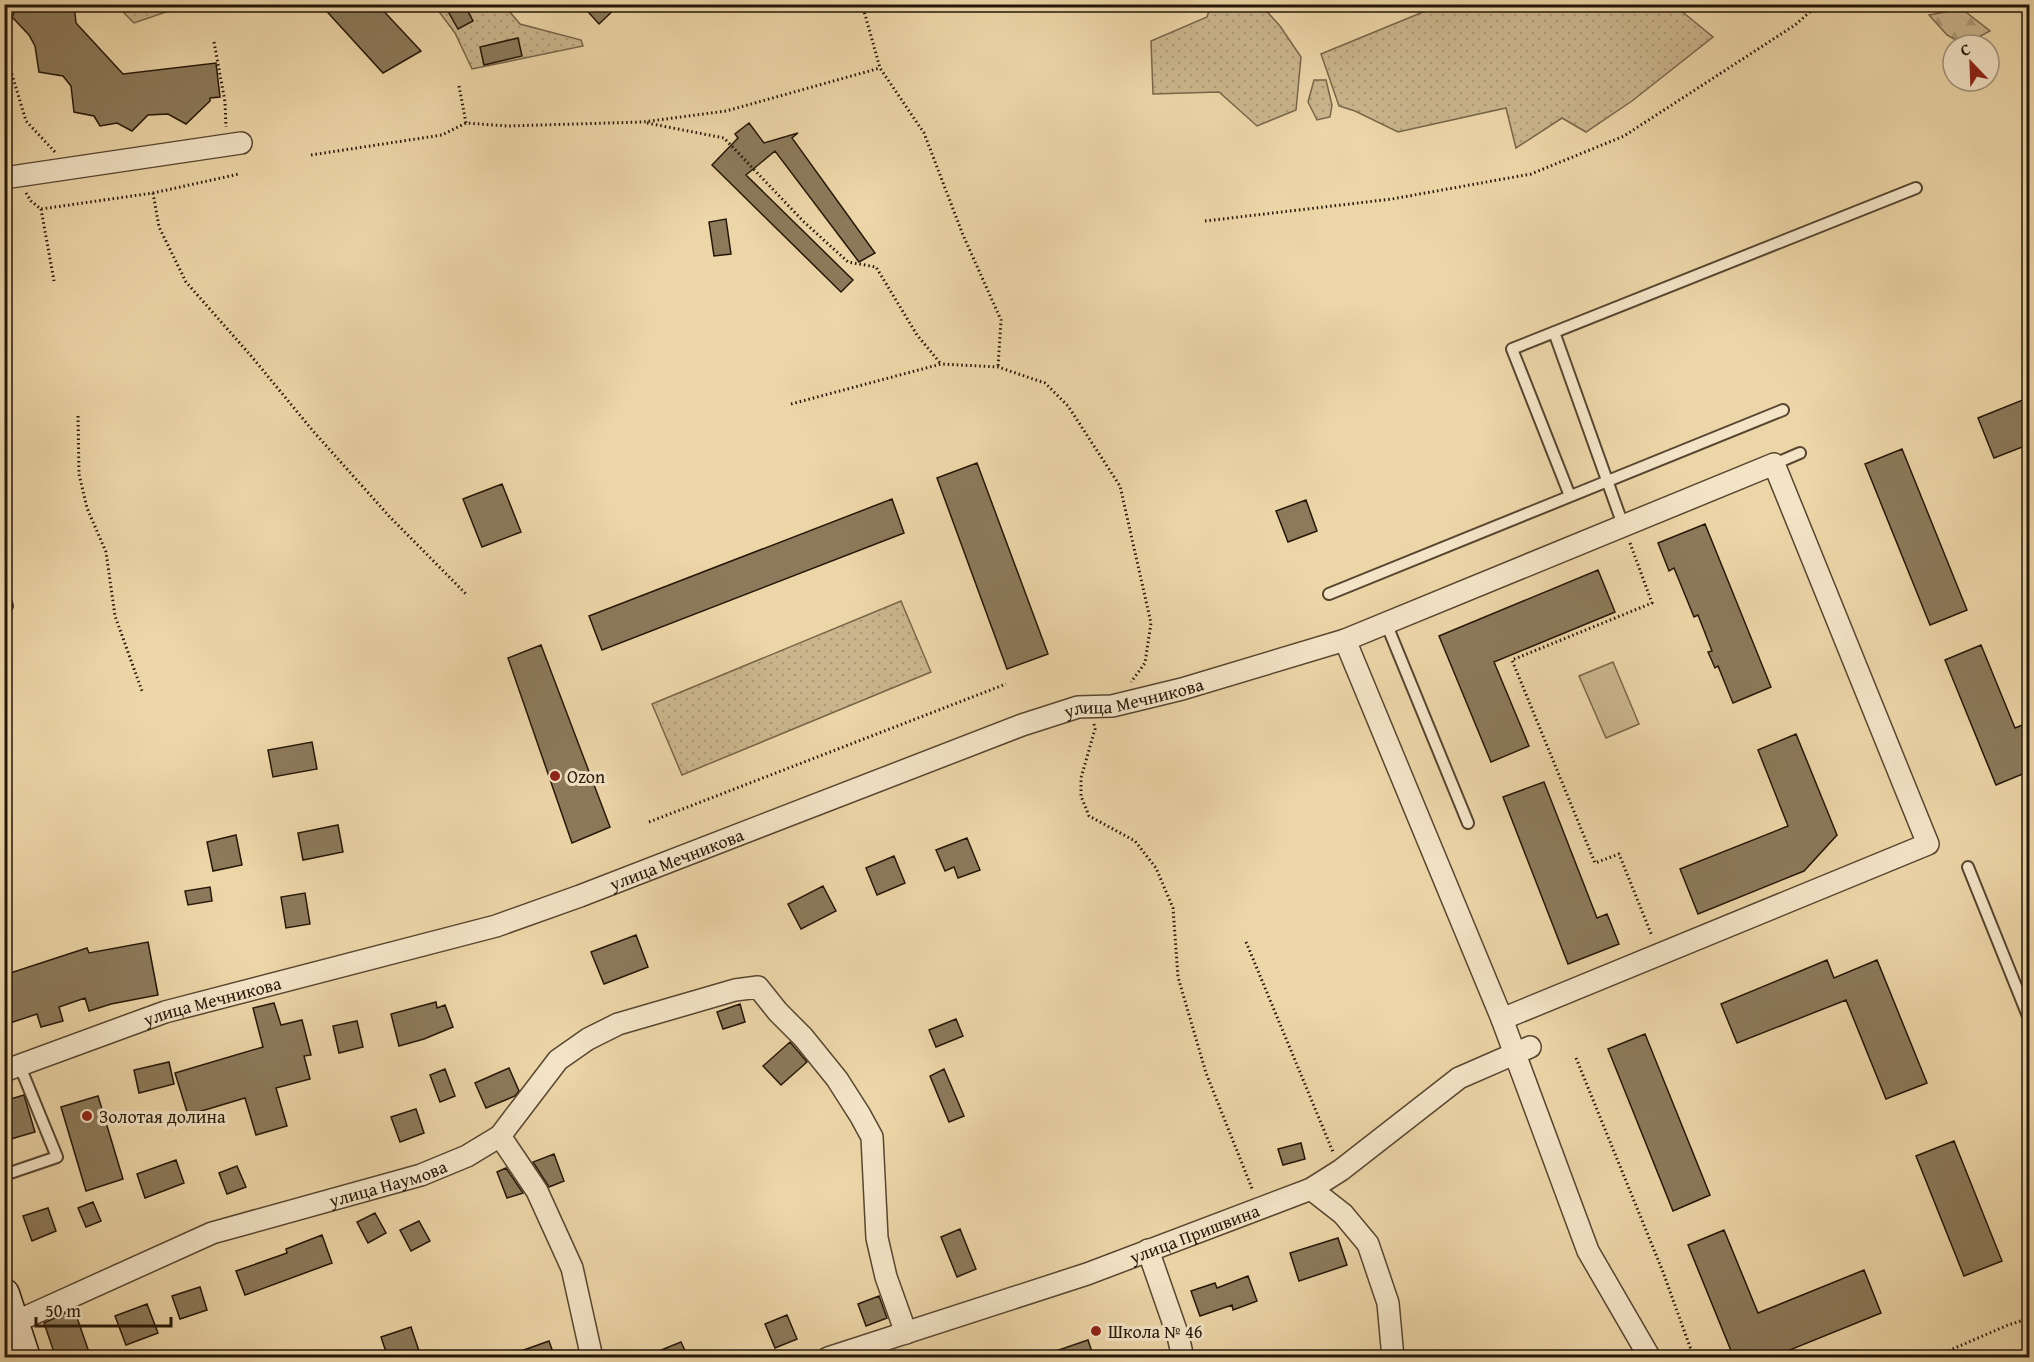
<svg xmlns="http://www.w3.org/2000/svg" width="2034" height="1362" font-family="'Gentium Book Plus',serif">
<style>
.grass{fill:url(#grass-dots);stroke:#78664a;stroke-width:1.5}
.forest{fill:url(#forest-firs);stroke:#78664a;stroke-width:1.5}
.garden{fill:#cab58c;stroke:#78664a;stroke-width:1.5}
.building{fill:#8c7a5b;stroke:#251708;stroke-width:1.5}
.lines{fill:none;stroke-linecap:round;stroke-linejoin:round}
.lane-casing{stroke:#574630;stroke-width:14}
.street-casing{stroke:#574630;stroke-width:24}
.secondary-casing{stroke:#251708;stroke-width:33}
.path{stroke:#251708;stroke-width:3;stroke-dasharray:1.5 3;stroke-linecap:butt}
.lane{stroke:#f3e4c6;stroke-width:10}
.street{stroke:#f3e4c6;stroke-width:21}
.secondary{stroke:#f3e4c6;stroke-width:30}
.poi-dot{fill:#8f2418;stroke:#f3e4c6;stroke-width:2}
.labels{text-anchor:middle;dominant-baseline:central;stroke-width:6;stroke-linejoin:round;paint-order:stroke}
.street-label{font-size:18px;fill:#251708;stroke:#f3e4c6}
.poi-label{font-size:18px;fill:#251708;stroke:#f3e4c6;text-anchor:start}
</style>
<defs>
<pattern id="grass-dots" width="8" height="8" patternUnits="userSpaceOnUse" patternTransform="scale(1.5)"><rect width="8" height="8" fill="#cab58c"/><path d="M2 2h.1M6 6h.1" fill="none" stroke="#ad9b77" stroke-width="1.8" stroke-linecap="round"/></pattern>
<pattern id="forest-firs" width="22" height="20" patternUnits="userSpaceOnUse" patternTransform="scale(1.5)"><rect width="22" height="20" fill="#cab58c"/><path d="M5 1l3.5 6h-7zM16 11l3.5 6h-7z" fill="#ad9b77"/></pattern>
</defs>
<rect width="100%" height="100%" fill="#ecd5a7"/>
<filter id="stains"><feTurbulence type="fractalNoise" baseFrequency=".00333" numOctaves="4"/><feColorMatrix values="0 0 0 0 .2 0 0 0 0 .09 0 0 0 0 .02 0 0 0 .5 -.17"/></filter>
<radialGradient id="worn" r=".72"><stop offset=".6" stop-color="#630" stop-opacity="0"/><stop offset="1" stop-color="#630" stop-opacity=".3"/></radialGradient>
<path class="grass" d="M1465,4L1674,5L1713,37L1632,101L1586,132L1562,118L1516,148L1506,108L1398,132L1355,111L1339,106L1321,54L1423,12Z
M116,5H177L175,9L134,23Z
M434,5H504L520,24L581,40L583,46L472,69L455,33Z
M1211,5H1261L1280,26L1301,57L1296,110L1257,126L1219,92L1153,94L1151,41L1207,17Z
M1314,80H1326L1332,105L1330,117L1317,120L1308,102Z
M901,601L931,672L682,775L652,704Z"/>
<path class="forest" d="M1962,9L1990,31L1964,45L1947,35L1929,15Z"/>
<path class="garden" d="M1613,662L1639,724L1606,738L1579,676Z"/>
<path class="building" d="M19,4H74L76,23L123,74L216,63L220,97L210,98V101L186,124L168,114L148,115L132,131L117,123L100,126L94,116L74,112L71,86L63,76L39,72L35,46L29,35L12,17Z
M320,4H377L421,51L383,73Z
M444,4H464L473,21L458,29Z
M581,4H620L599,24Z
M518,38L522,56L484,65L480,47Z
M749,123L764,143L798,133L792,138L875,253L859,262L775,151L746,175L853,280L841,292L712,165L738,138L735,134Z
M726,219L731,254L714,256L709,222Z
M2030,397V444L1994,458L1978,418Z
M1902,449L1967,610L1930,625L1865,464Z
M977,463L1048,654L1007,669L937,478Z
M502,484L521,532L482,547L463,499Z
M892,499L904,533L602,650L589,616Z
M1306,500L1317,531L1288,542L1276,511Z
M1705,524L1771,687L1733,703L1718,666L1715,668L1708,652L1712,651L1698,615L1694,617L1674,568L1669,571L1658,543Z
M1598,570L1615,612L1494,662L1529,746L1491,762L1439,636Z
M541,645L610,827L572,843L508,658Z
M1981,645L2015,728L2030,722V771L1996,785L1945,660Z
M1796,734L1837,835L1804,871L1698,914L1680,869L1788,826L1758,750Z
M312,742L317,769L273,777L268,750Z
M1544,782L1597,918L1607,914L1619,944L1568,964L1503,797Z
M338,825L343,852L303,860L298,833Z
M236,835L242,865L213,871L207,842Z
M967,838L980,870L958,878L954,867L945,871L936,850Z
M894,856L905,883L877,895L866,868Z
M823,886L836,911L801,929L788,904Z
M210,887L212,901L188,905L185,891Z
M305,893L310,924L286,928L281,897Z
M636,935L648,967L604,984L591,952Z
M148,942L158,995L111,1004L89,1011L85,998L59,1007L63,1021L41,1027L37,1014L4,1025V975L87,948L89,953Z
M1827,960L1834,978L1877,960L1927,1083L1886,1099L1846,1000L1737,1043L1721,1004Z
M436,1002L437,1008L445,1005L453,1027L424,1039L399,1046L391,1014Z
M274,1003L281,1025L302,1020L311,1055L304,1056L310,1079L276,1088L287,1126L256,1135L245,1098L188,1115L175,1073L263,1047L253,1008Z
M740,1004L745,1022L723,1029L717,1012Z
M956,1019L963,1036L936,1047L929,1030Z
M357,1021L363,1047L339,1053L333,1026Z
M1645,1034L1710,1195L1673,1211L1608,1049Z
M790,1042L807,1062L781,1085L763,1066Z
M169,1062L174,1084L139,1093L134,1070Z
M509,1068L519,1091L515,1096L486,1108L475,1083Z
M445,1069L455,1096L440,1102L430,1075Z
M944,1069L964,1116L949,1122L930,1076Z
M24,1095L35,1132L4,1141V1101Z
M98,1096L123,1179L86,1191L61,1107Z
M416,1109L424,1133L400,1142L391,1117Z
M1954,1141L2002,1261L1964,1276L1916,1156Z
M1301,1143L1305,1159L1283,1165L1278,1149Z
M554,1154L564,1181L549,1187L533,1162Z
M176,1160L184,1183L145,1198L137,1174Z
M237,1166L246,1187L227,1194L219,1173Z
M506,1168L523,1193L507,1198L497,1172Z
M93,1202L101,1221L86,1227L78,1208Z
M48,1208L56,1231L32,1241L23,1216Z
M375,1213L386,1233L368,1243L357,1222Z
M419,1221L430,1241L411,1251L400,1230Z
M960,1229L976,1269L957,1277L941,1237Z
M1724,1230L1758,1313L1864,1270L1881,1313L1770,1358H1734L1688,1245Z
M322,1235L332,1263L245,1295L236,1271L287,1253L286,1249Z
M1338,1238L1347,1265L1299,1281L1290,1253Z
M1248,1276L1257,1301L1233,1310L1232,1305L1200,1316L1191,1291L1215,1283L1217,1288Z
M200,1287L207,1310L180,1319L172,1296Z
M879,1296L887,1318L866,1326L858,1304Z
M147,1304L158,1333L126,1345L115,1316Z
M74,1309L91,1358H56L44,1323Z
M787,1315L797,1339L775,1348L765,1324Z
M411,1327L419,1351L402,1358H388L381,1337Z
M1088,1340L1094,1358H1044V1355Z
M549,1341L555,1358H508L507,1356Z
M681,1342L688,1357H644Z"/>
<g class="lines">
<g class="lane-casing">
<path id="lane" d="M1554,332L1623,525
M1774,464L1800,453
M1570,496L1512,349L1916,188
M1329,594L1783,410
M4,596L7,606H4
M1386,623L1468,823
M1968,867L2030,1021
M4,1175L57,1157L19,1064"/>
</g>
<g class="street-casing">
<g id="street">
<path d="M4,178L241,143"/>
<path d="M1345,640L1502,1019L1588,1251L1650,1358"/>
<path id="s1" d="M4,1071L165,1012L496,926L580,896L1022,725L1078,707L1112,706L1182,689L1345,640L1774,464L1928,844L1502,1019"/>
<path d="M500,1136L537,1191L572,1268L592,1358"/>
<path d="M1311,1189L1343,1214L1368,1244L1388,1303L1393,1358"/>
<path d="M1148,1250L1178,1336L1183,1358"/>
<path id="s2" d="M4,1327L212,1233L421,1175L467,1156L500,1136L558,1060L588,1039L618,1024L735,990L758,987L778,1012L803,1037L837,1079L860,1115L872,1137L877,1238L886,1277L906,1333"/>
<path id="s3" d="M828,1358L1087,1274L1311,1189L1341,1170L1459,1078L1530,1047"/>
</g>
</g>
<g class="secondary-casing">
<path id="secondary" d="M4,1294L25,1358"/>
</g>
<path class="path" d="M862,4L880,68L924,133L963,235L1001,320L998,367
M214,42L225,102L226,127
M4,48L26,121L55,152
M459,86L466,123L507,126L643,122L726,111L880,68
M647,123L724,138L804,222L848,262L876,267L917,335L941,364
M311,155L442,135L466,123
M26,193L31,201L41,209L153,193L239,174
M153,193L159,227L186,282L252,357L313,431L389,516L467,595
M41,209L54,281
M1205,221L1392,199L1531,174L1624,136L1795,25L1819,4
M791,404L941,364L998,367L1045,383L1068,406L1120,486L1151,623L1145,663L1131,682
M78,416L79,474L87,508L106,552L115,616L142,691
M1630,543L1652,603L1512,660L1595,863L1619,854L1652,936
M1094,724L1095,729L1081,778V796L1089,816L1135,841L1156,868L1173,908L1178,977L1206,1073L1253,1191
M649,822L1006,684
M1246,942L1333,1152
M1576,1058L1663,1272L1694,1358
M1932,1358L2008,1325L2030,1318"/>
<use href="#lane" class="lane"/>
<use href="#street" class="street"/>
<use href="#secondary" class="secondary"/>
</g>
<g class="poi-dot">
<circle cx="555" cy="776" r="6"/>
<circle cx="87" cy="1116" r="6"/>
<circle cx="1096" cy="1331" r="6"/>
</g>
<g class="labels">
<g class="street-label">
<text stroke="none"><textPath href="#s1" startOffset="1192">улица Мечникова</textPath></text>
<text stroke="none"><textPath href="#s1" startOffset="706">улица Мечникова</textPath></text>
<text stroke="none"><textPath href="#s1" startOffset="220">улица Мечникова</textPath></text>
<text stroke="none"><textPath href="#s2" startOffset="411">улица Наумова</textPath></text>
<text stroke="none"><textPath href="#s3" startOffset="387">улица Пришвина</textPath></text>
</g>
<g class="poi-label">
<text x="567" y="776">Ozon</text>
<text x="99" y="1116">Золотая долина</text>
<text x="1108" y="1331">Школа № 46</text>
</g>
</g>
<rect width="2034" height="1362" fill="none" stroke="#ecd5a7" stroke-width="24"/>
<rect x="6" y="6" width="2022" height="1350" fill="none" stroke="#251708" stroke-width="3"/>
<rect x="12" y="12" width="2010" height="1338" fill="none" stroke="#251708" stroke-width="1.5"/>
<g transform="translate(1971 63) rotate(337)"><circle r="28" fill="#f3e4c6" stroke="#a1927a" stroke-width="1.5"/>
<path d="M0-4.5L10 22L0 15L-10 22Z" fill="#8f2418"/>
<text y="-9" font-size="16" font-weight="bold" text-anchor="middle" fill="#251708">С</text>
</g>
<path d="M36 1317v9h135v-9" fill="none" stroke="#251708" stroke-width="3"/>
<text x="45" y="1317" font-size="18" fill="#251708" stroke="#f3e4c6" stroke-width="4.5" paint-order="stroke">50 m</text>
<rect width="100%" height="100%" filter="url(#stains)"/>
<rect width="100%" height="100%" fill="url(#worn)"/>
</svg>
